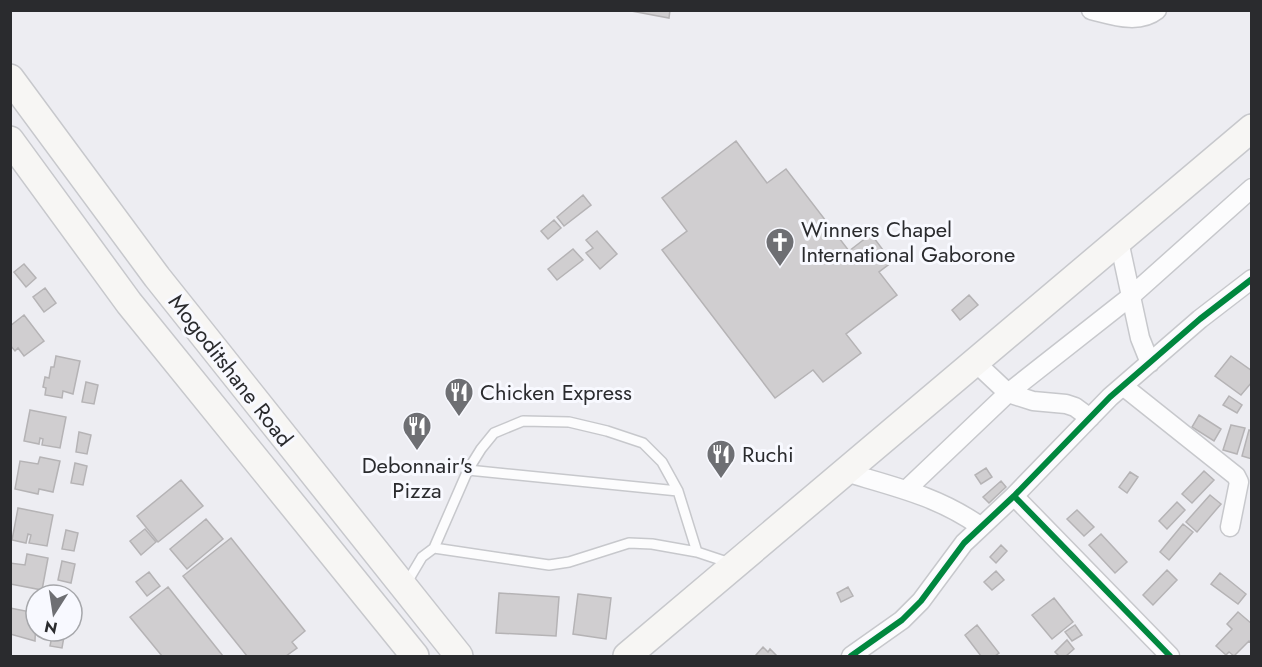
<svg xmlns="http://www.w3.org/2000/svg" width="1262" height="667" font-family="Jost,sans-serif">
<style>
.building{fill:#d0ced0;stroke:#b5b3b5;stroke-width:1.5}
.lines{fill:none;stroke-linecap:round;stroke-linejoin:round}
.service-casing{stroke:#c7c8cc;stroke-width:12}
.minor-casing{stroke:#c7c8cc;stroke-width:21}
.secondary-casing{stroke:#c7c8cc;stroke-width:30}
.service{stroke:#fcfcfd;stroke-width:9}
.minor{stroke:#fcfcfd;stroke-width:18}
.secondary{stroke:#f7f6f4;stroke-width:27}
.cycleway-casing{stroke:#f8f9ff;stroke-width:10}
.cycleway{stroke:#00873e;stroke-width:6}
.labels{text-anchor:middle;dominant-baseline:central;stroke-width:6;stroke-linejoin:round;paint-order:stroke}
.poi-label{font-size:22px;fill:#2a2b2e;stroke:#f8f9ff;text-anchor:start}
.street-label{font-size:22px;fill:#2a2b2e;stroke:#f8f9ff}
</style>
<rect width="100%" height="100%" fill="#ededf2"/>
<path class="building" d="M626,10H670L669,18Z
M736,141L767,183L786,169L849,251L871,234L892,262L879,272L897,295L846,334L861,353L823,382L813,370L775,398L662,250L687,231L662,198Z
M583,195L591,205L564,226L557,217Z
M554,220L561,228L548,239L541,231Z
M597,231L617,254L600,269L586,253L593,248L586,240Z
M573,249L583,260L557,280L548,269Z
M24,264L36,278L26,287L14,272Z
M45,288L56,303L44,312L33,297Z
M969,295L978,305L960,320L952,310Z
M24,315L44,341L24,356L18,348L15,351L10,345V326Z
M56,356L80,361L73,394L63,391L62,398L45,395L46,388L43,387L45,377L49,378L51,367H54Z
M1231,356L1252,371V382L1241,395L1215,376Z
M86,382L98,385L94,404L82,402Z
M1229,396L1242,405L1237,413L1223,405Z
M30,410L66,417L60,448L42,445L43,439L40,438L39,444L24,441Z
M1199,415L1221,429L1214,441L1192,427Z
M1231,425L1245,428L1237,454L1223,450Z
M1249,430L1252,431V459L1242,456Z
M79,432L91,435L87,454L76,452Z
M40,457L60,461L53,492L39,489L38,494L15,489L20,461L38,464Z
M75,463L87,466L83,485L71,483Z
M986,468L992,477L981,484L975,475Z
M1204,471L1214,480L1192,503L1182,494Z
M1130,472L1138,477L1127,493L1119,487Z
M181,480L203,506L158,542L137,516Z
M1001,481L1006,487L989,503L983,497Z
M1210,495L1221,504L1197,532L1186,522Z
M1177,502L1185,510L1167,529L1159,521Z
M18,508L53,515L47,546L29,543L31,535L28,534L26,543L12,540Z
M1077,510L1094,527L1084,536L1067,519Z
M206,519L223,539L187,569L170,549Z
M1183,524L1193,532L1169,560L1160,552Z
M145,529L156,542L141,555L130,541Z
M66,530L78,533L74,551L62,549Z
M1101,534L1127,562L1115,573L1089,545Z
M231,538L305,631L292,642L297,648L286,656H247L183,576Z
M1001,545L1007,551L996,563L990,557Z
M27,554L48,558L42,590L10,584V563L25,565Z
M62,561L75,564L71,583L58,580Z
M1167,570L1177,580L1153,605L1143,595Z
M996,571L1004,580L992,590L984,582Z
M149,572L160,586L147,596L136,582Z
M1220,573L1246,594L1238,604L1211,584Z
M168,587L223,656H162L130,617Z
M848,587L853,596L841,602L837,593Z
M499,593L559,597L556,636L496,633Z
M578,594L611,598L606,639L573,634Z
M1054,598L1073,622L1052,639L1032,615Z
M10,608L36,613L35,641L10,634Z
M1238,612L1252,624V644L1249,641L1234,656L1229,652L1226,655L1216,646L1232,629L1227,624Z
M977,625L999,653L995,656H981L965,635Z
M1075,625L1082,635L1072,641L1065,632Z
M53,631H65L62,648L50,646Z
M1067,640L1074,649L1066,656H1059L1055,652Z
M763,647L768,652L770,649L777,656H757L756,655Z"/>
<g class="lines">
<g class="service-casing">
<path id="service" d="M468,470L678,491
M434,548L468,470L481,449L494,433L523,421L569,422L607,431L643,443L662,462L678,491L697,552
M406,584L422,557L434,548L549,565L569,562L629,543L652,544L697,552L730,563"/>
</g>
<g class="minor-casing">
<path id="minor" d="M1091,10C1112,15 1138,25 1157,10
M1119,241L1140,338L1150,363
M975,362L1008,393L1033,401L1066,404L1075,407L1090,418
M1123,386L1236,476L1239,482L1230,527
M845,472C895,487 937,496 980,526
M906,490L1008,393L1130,297L1252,188
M1014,496L1170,656
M851,656L902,620L921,601L964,543L1014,496L1110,397L1200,319L1252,279"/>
</g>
<g class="secondary-casing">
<path id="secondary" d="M10,78L157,277L459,656
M10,140L129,303L415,656
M627,656L1252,128"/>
</g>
<use href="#service" class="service"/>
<use href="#minor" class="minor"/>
<use href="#secondary" class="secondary"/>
<g class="cycleway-casing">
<path id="cycleway" d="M1014,496L1170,656
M851,656L902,620L921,601L964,543L1014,496L1110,397L1200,319L1252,279"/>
</g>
<use href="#cycleway" class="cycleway"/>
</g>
<defs>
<g id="church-pin" transform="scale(1.5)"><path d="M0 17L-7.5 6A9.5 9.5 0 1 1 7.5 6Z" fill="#6e6f73" stroke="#f8f9ff"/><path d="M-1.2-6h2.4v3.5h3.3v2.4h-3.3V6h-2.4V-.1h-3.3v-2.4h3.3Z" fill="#fff"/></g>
<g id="restaurant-pin" transform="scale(1.5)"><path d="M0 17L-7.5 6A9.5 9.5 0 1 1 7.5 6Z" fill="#6e6f73" stroke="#f8f9ff"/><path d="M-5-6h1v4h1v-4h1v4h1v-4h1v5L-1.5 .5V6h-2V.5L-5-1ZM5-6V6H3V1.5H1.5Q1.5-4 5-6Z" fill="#fff"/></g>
</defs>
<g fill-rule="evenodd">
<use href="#church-pin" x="780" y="242"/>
<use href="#restaurant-pin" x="459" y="392"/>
<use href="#restaurant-pin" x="417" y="426"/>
<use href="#restaurant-pin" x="721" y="454"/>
</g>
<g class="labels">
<g class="poi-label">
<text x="801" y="229">Winners Chapel<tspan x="801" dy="25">International Gaborone</tspan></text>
<text x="480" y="392">Chicken Express</text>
<text x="742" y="454">Ruchi</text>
<text x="417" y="465" text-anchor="middle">Debonnair's<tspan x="417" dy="25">Pizza</tspan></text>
</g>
<g class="street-label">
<text transform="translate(231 370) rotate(52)">Mogoditshane Road</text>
</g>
</g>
<rect width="1262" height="667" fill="none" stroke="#2a2b2e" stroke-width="24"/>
<g transform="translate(54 613) rotate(192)"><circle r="28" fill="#f8f9ff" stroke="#a6a7ab" stroke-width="1.5"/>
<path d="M0-4.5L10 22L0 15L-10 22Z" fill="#6e6f73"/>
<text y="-9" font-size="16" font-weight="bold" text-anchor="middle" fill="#2a2b2e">N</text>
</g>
</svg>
